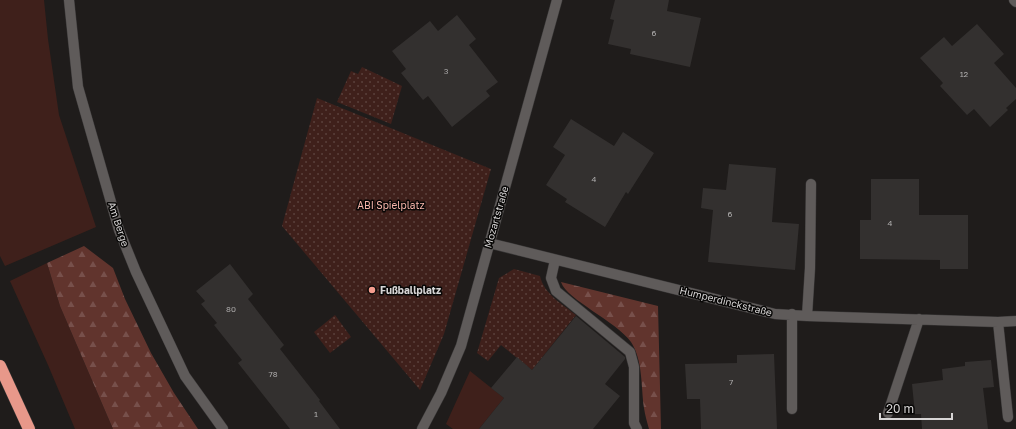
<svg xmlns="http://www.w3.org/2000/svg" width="1016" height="429" font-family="'Golos Text',sans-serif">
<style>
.green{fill:#3f201b}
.forest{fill:url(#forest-firs)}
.park{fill:url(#park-dots)}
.building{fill:#33302f}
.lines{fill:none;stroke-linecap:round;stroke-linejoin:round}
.minor-casing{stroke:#3a3838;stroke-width:11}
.highway-casing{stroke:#3a3838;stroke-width:13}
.minor{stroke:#5f5b5a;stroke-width:10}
.highway{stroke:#e8988a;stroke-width:12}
.poi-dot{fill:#f59d8e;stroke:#080706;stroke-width:1.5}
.labels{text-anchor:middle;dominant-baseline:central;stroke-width:3;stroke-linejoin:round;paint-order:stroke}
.number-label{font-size:8px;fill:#aeacac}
.park-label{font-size:10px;fill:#f5b4a9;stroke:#080706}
.street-label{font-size:10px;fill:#d7d5d5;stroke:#080706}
.poi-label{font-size:10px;font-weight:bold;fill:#d7d5d5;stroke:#080706;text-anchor:start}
</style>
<defs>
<pattern id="forest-firs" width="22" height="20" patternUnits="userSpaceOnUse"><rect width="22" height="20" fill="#61342d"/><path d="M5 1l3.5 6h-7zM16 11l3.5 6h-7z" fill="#77504b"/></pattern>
<pattern id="park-dots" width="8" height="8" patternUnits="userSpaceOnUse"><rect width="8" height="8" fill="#3f201b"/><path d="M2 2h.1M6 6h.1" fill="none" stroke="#5a403b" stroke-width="1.8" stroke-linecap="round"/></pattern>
</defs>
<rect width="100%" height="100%" fill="#1f1c1b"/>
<path class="green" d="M0,0H44L48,39L59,115L96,227L5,266L0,256Z
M47,263L60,306L113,429H75L48,365L10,281Z
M470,371L504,398L479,429H453L446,424Z"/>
<path class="forest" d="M84,246L113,268L125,299L151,353L174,393L198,429H113L60,306L47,263Z
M561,282L658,306L661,429H649C647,422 645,415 644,408C641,387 643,360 631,342C616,321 567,300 561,282Z"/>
<path class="park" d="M362,67L402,86L391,124L337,102L351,71L358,74Z
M317,98L491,169L444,334L420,390L282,226Z
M514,269L540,276C544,294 562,304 576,315L532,370L501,345L488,361L477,353L499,278Z
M335,315L351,337L330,353L314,332Z"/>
<path class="building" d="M615,0H669L667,11L701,18L690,67L630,54L631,49L608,44L614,20L610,19Z
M457,15L476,39L469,45L498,82L486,91L490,96L452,127L428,96L423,100L401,73L406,69L392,51L430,21L438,31Z
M977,24L1004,54L994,63L1016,88V99L1006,108L1008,110L990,127L974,109L967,115L940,86L943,83L920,58L944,37L952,46Z
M571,119L614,146L623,132L654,153L628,194L626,192L605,227L565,202L567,199L546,185L565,155L553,147Z
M729,164L776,168L772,222L799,224L795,270L708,262L713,210L701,208L703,188L726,190Z
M871,179H919V215H968V269H940V260L860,259V220H871Z
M230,264L253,294L248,299L284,345L280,349L320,400L319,401L340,429H290L238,363L242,360L214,325L217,323L201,304L205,301L196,291Z
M576,316L625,357V359L605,384L620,396L593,429H479L504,398L491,388L517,357L532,370Z
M774,354L777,429H701L700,399H687L685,364L737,363V355Z
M991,360L994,387L983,388L988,429H922L921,414H915L912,384L943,380L942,369L965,366V362Z"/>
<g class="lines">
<g class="minor-casing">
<path id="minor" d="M69,0L78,87L119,230L136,272L185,376L223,429
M1014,0L1016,2
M489,243L775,314L807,316L998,322L1016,321
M555,260L551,278L556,291L630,352L634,367V423L637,429
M807,316L810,268L811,184
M998,322L1008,417
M792,409V314
M888,413L919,319
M422,429L441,393L461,346L557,0"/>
</g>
<g class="highway-casing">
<path id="highway" d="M0,366L29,429"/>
</g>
<use href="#minor" class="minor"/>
<use href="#highway" class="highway"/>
</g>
<circle class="poi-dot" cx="372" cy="290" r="4"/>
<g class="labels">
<g class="number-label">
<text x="654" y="33">6</text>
<text x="446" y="71">3</text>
<text x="964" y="74">12</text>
<text x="594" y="179">4</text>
<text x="730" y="214">6</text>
<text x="890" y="223">4</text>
<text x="231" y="309">80</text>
<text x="273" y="374">78</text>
<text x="731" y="382">7</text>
<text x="316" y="414">1</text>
</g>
<g class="park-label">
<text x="391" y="205">ABI Spielplatz</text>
</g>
<g class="street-label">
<text transform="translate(496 217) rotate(-74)">Mozartstraße</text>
<text transform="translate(119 224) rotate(72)">Am Berge</text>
<text transform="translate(726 301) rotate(14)">Humperdinckstraße</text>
</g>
<g class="poi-label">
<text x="380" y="290">Fußballplatz</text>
</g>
</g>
<path d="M880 413v6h72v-6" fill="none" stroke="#d7d5d5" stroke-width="2"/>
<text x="886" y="413" font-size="12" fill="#d7d5d5" stroke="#080706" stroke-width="3" paint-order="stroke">20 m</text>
</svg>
